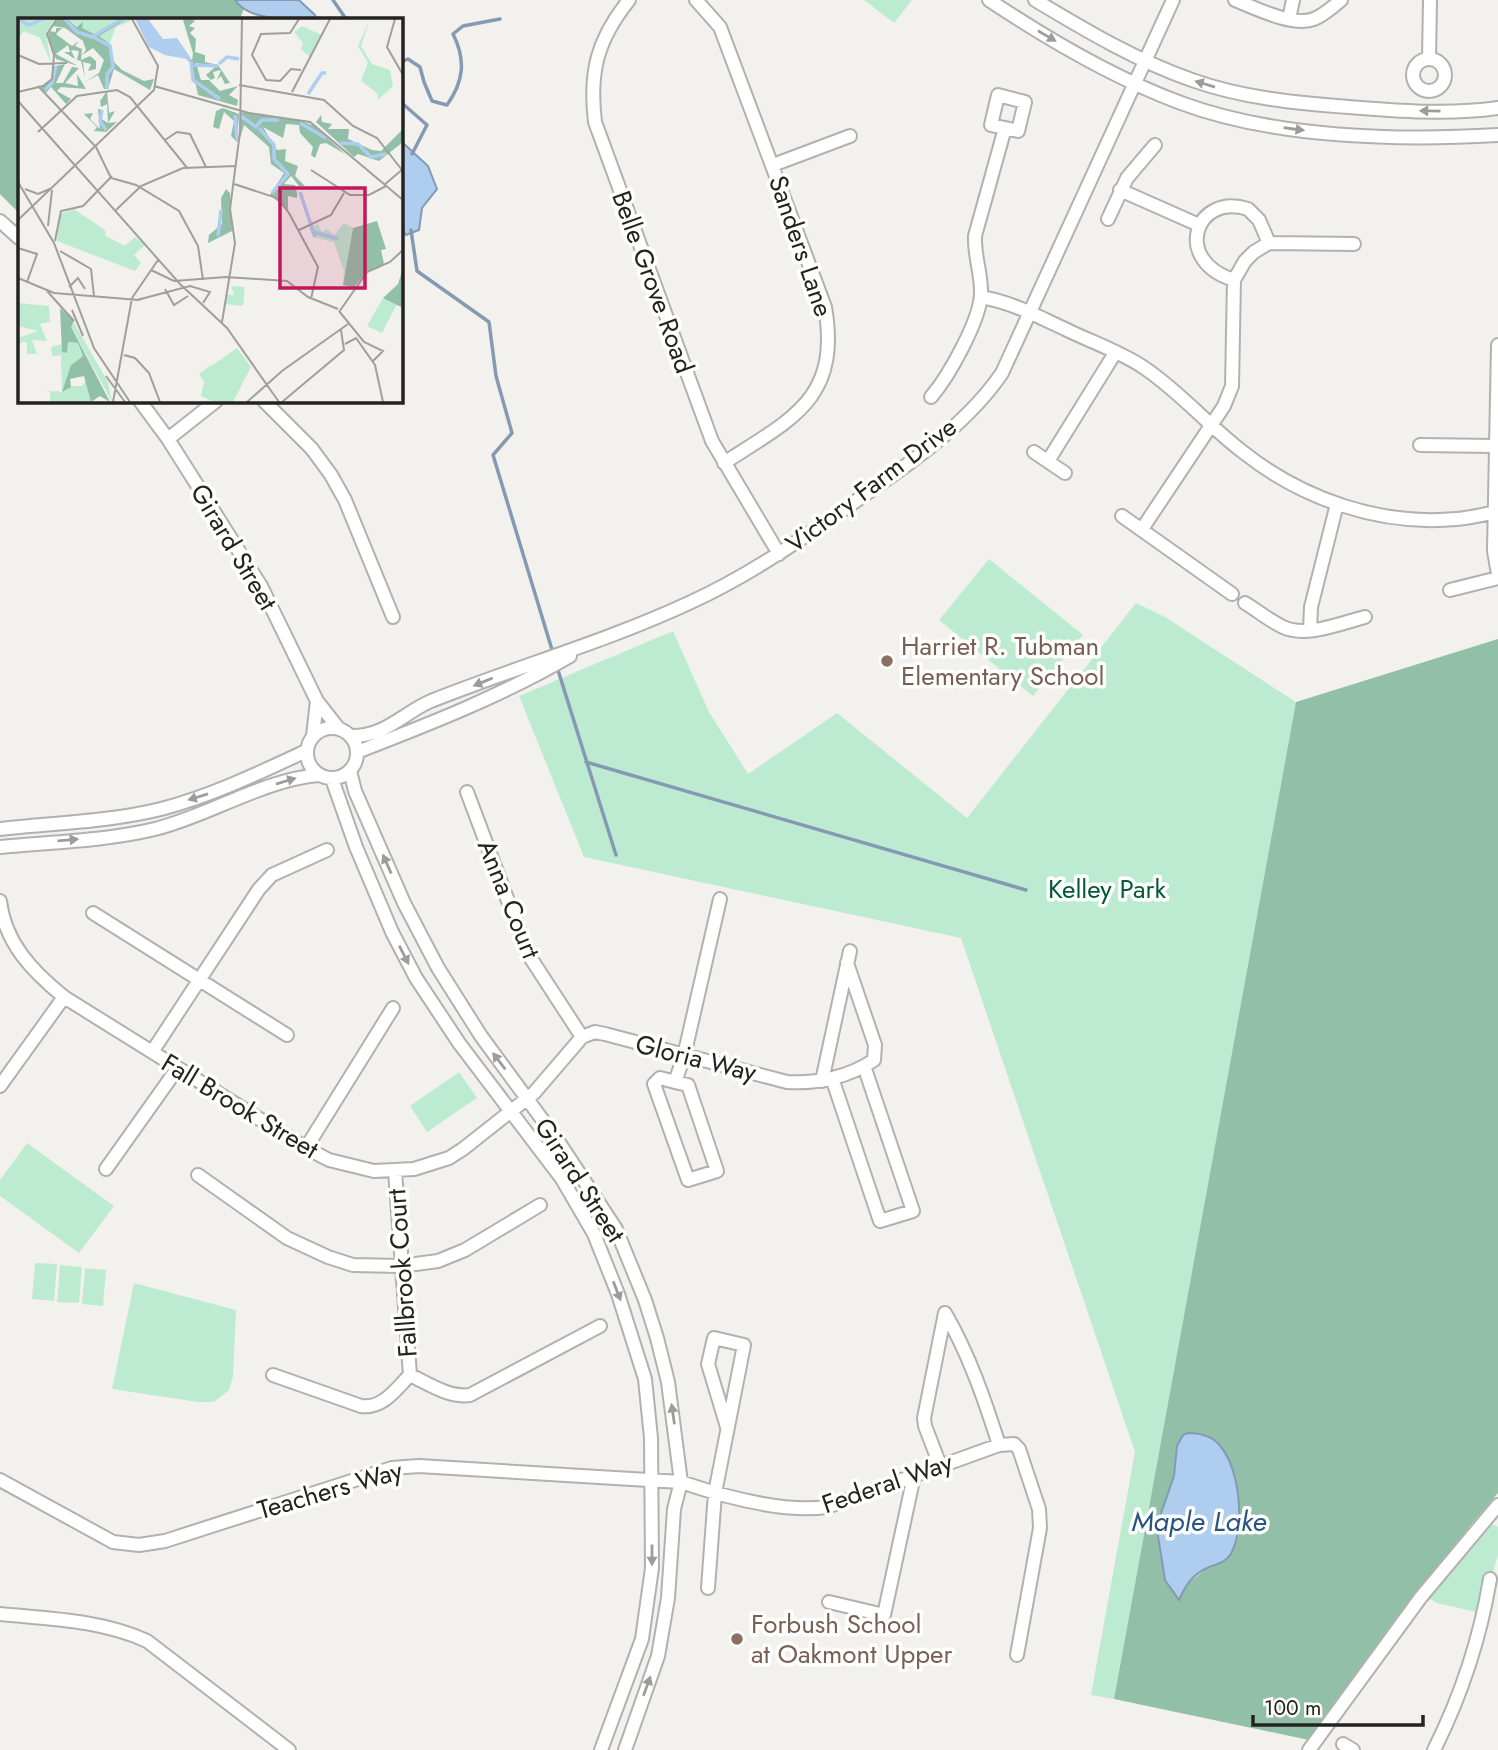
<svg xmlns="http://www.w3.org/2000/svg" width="1498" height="1750" font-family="Jost,sans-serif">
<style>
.green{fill:#bdebd2}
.forest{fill:#92bfa7;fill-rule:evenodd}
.water{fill:#aecdef;stroke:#859ab2;stroke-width:2}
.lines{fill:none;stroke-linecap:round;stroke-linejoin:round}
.stream{stroke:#859ab2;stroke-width:3.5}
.minor-casing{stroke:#b2b1ae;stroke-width:16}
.minor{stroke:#fff;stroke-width:12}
.oneway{fill:#9c9c9c}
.education-dot{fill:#8d6e63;stroke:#fffffe;stroke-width:2.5}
.labels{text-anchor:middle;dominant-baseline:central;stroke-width:7;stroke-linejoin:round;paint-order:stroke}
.street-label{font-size:26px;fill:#242322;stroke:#fffffe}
.education-label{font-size:26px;fill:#785e54;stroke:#fffffe;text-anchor:start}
.park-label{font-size:26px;fill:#05593b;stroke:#fffffe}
.water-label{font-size:28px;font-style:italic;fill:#295481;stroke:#fffffe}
.inset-river{fill:none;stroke:#aecdef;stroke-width:3.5}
.inset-road{fill:none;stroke:#a09f9c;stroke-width:2}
.view{fill:#c2185b;fill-opacity:0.15;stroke:#c2185b;stroke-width:3.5}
.inset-edge{fill:none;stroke:#242322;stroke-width:3.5}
</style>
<rect width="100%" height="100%" fill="#f3f1ee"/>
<path class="green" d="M864,0H912L894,23Z
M989,559L1083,635L1033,696L939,620Z
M1136,603L1165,617L1296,702L1114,1699L1091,1695L1135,1452L961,938L584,857L519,696L673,631L709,712L748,774L837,713L967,818Z
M459,1072L477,1098L427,1132L410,1106Z
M27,1143L114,1206L79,1253L0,1196V1180Z
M35,1263L57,1264L54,1301L32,1299Z
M60,1265L82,1267L79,1303L57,1302Z
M85,1268L106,1270L103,1306L82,1304Z
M134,1283L236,1310L233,1376L229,1390L214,1402H198L112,1389Z
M1485,1521L1498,1527V1555L1481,1613L1437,1603L1425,1596Z"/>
<path class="forest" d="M0,0H247L240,19H19V213L0,194Z
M1498,639V1493C1430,1571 1370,1656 1309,1740L1114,1699L1296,702ZM1183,1435H1207L1221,1446L1231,1464L1237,1486L1239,1514L1206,1569L1186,1585L1179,1599L1165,1580L1158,1536L1160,1516L1174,1476L1177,1446Z"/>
<path class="water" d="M235,0H299L315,15L316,19C293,19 249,22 235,0Z
M401,141L428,166L437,189L422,208L419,230L406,235L401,227Z
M1188,1433C1201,1433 1213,1436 1221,1447C1240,1470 1246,1530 1230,1555C1224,1564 1215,1564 1207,1568C1192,1575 1185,1586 1179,1600L1165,1580L1158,1536L1160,1516L1174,1476L1177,1446L1183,1435Z"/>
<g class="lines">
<path class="stream" d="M333,0L346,19
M401,62L408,59L420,67L424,82L432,101L447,105C464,81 466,60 453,34L463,26L500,19
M401,94L403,104L427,125L412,154
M411,230L417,271L489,322L496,376L512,433L493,455L553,653
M557,667L616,855
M586,762L1026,890"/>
<g class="minor-casing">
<path id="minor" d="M629,0C597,40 589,72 595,122L712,441L779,554
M696,0L720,27L825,307C841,400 791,419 724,463
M989,0C1049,40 1113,78 1181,103C1275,138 1399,141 1498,135
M1035,0C1085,30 1137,61 1192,80C1242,98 1296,103 1349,107C1398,111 1449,115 1498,108
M1235,0C1255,8 1293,27 1314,19C1324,15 1333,7 1341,0
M1289,19L1293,0
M1429,59L1430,0
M1413 75a16 16 0 1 1 32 0a16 16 0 1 1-32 0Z
M998,95L1025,102L1018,131L991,125Z
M773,165L850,136
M1120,190L1199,225
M1108,219L1127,178L1155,145
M0,221L19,238
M1234,280C1172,261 1195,192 1248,209L1259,220L1269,243
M981,297C1011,302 1037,316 1065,329C1091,342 1122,352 1146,369C1182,394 1209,426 1243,452C1302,499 1380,526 1456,519C1470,518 1484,514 1498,512
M1498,345L1494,551L1498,574
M931,397C949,376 979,322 981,295C982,275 974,256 975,236L1005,128
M140,401L168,439L261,586L317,701L339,729
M264,401L312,449L331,475L345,500L393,617
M168,439L216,401
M1420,445L1495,446
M1034,452L1065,473
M1048,461L1115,353
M1122,516L1232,594
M1142,529L1224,406L1232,386L1234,280L1245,261L1254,252L1269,243L1354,244
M1450,590L1498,578
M1245,603C1258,611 1270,621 1283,627C1306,638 1341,623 1365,617
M1310,630L1311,607L1337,504
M307 753a25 25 0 1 1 50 0a25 25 0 1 1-50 0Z
M313,736L317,701
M350,736C385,737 403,713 431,701C516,667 605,642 689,603C755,573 813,531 873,489C919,457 970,420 1002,373L1173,0
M357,752C432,723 501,696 570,656
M350,771L355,791L404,903L438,968L481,1036L558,1141L616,1229L645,1300L657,1338L668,1382L681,1482L674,1509L668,1598L658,1656L625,1750
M332,779L356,847L392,932L416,978L459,1043L562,1179L594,1234L618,1294L645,1379L651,1438L652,1568L642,1639L601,1750
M467,792L528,954L582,1037
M0,829C54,823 108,822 161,809C211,796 259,773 306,751
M0,847C51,842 105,841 155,829C211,815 262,780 319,775
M0,901C5,943 32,971 64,997L306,1148L329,1160L374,1171L414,1169L449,1158L463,1149L534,1093L582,1037L595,1032L605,1034L787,1082C817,1084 849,1077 874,1060L875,1045L847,963
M93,913L287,1035
M152,1052L259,889L272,875L327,850
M832,1078L880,1221L913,1211L864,1066
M822,1081L850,951
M675,1082L688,1085L717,1171L688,1180L654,1084L660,1078L675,1082L684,1056L720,899
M0,1086L64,997
M306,1148L393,1008
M106,1169L177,1069
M395,1171L410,1375
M198,1175L287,1238L328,1257L353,1265L401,1266L438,1261L465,1250L540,1205
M945,1313C969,1354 985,1401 999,1445
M273,1375L361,1406C383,1409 396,1389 410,1375
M410,1375C429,1384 449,1398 470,1395L600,1326
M940,1465L925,1426L924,1418L945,1313
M0,1480L113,1542L139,1545L165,1541L392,1468L419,1466L681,1482C722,1496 783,1513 827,1507L999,1445L1014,1444L1019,1449L1039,1509L1040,1528L1017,1655
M708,1588L715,1493L744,1345L714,1338L708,1364L727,1427
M829,1602L884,1615L914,1476
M0,1614C50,1619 101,1620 147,1641L289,1750
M1343,1744L1353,1750
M1309,1750L1421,1597L1498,1505
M1434,1750C1461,1696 1480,1639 1490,1579"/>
</g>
<use href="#minor" class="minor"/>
</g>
<defs><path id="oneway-solid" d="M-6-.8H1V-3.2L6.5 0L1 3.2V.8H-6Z" transform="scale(1.75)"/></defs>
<g class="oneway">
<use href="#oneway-solid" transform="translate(1047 36) rotate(30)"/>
<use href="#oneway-solid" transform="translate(1205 84) rotate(-163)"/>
<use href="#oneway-solid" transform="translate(1430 111) rotate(-179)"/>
<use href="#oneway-solid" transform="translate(1294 129) rotate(8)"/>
<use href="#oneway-solid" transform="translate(483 682) rotate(158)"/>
<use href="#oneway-solid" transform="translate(286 781) rotate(-17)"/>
<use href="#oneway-solid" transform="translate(198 797) rotate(163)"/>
<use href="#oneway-solid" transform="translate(68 840) rotate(-5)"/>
<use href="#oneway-solid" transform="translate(387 864) rotate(-114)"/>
<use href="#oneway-solid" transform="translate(404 955) rotate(63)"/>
<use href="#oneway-solid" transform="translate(499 1061) rotate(-127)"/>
<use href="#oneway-solid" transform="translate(617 1291) rotate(69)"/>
<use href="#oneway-solid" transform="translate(673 1414) rotate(-98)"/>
<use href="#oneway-solid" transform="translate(652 1555) rotate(90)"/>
<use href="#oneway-solid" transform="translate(647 1686) rotate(-70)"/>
</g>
<g class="education-dot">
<circle cx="887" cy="661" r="7"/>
<circle cx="737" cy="1639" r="7"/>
</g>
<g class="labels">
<g class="street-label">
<text transform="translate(801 246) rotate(71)">Sanders Lane</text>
<text transform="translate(653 282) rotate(70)">Belle Grove Road</text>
<text transform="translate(871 485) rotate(-37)">Victory Farm Drive</text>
<text transform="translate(234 547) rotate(59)">Girard Street</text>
<text transform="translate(509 899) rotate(68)">Anna Court</text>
<text transform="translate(696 1058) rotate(14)">Gloria Way</text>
<text transform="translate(240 1106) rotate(31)">Fall Brook Street</text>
<text transform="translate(580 1180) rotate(57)">Girard Street</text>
<text transform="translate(402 1273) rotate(-94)">Fallbrook Court</text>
<text transform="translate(887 1483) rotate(-19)">Federal Way</text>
<text transform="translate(330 1490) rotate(-16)">Teachers Way</text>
</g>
<g class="education-label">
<text x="901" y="646">Harriet R. Tubman<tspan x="901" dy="30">Elementary School</tspan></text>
<text x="751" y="1624">Forbush School<tspan x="751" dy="30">at Oakmont Upper</tspan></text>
</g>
<g class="park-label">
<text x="1107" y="889">Kelley Park</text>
</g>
<g class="water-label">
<text x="1199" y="1521">Maple Lake</text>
</g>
</g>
<g transform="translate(18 18)">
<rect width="385" height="385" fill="#f3f1ee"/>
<path d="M0,1H38L28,15L33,45L22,20L6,13L0,21ZM51,1H112L113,3L98,9L91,27L87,26L90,32L81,28L82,34L79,28L81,26ZM352,1L343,28L354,46L372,52L375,68L360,82L359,75L343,63L350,45L340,28ZM284,8L304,17L293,40L283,31L285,25L276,14ZM56,191L87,212L88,218L107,228L117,219L127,227L116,237L123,245L117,253L39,223L42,196ZM326,205L335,210L325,267L326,253L316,224L295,219L291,210L300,206L304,214L309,211L316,217ZM213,268L227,269L225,288L207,286L209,277H216ZM365,280L379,286L364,315L349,308ZM0,285L31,288L32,304L22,306L29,323L14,322L19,336H9V324L0,325V320L20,313L0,308ZM56,305L90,364L94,384L52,307ZM50,324L60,325L65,338L53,347L49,368H64L68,363L73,384H32V374H23L41,373L44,375L43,337L34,338L33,329L44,326L47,336ZM219,330L233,349L215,384H196L183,378L186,364L181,356L192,348L186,343L193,348Z" fill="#bdebd2"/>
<path d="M40,1H50L59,9L65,4L64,10L76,16L109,1L81,18L92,26L94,42L104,52L126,63L136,61L132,72L96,51L90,71H86L80,57L67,64L81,55L86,42L75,30L64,37L68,32L65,23L47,10L35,8ZM173,1L177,3L171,8L177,10L172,15L178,21L177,34L187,37V44L200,47L212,65L207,66L203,58L199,62L203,52L195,54L197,60L193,62L188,57L197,49L178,45L183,62H191L202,73L220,68L211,77L220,82L219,88L180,77L173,45L168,41L174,42L175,35L165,2ZM38,10H44L38,16L54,28L61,23L57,28L64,31L63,42L72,38L78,43V51L70,53L73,46L65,44L67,60L63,43L59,42L61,33L53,32L57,41L46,34H52L50,27L38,36L60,48L38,41L30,19L31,13L38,14ZM47,46L38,65H45L54,49L61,50L47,65L60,68L59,56L68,71L43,69L39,73L53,81L48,86L33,69L28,75L23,70L34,61L38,48ZM89,73L91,95L97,93L90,105L99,104L88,114L76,113L79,109L66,96L75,95L72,101L82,111L80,91L85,92L82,100L90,105L89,86L83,89L82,83ZM205,90L221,96L219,124L213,118L216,103L206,94L201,111L195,109L198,93ZM223,94L281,102L296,108L327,136L308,125L302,126L297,140L293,137L295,129L282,115L281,107L268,106L265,120L245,109L259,132L268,131L267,143L280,148L277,158L287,168H281L273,158L266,166L277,167L279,175V180L270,178V192L252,177L266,155L253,146L251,129L226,107L221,124ZM303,97L304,104L314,106L310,111H331L330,121L354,132L363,133L385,111V124L361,143L340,136L336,139L298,104ZM208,171L212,175L214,213L190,225L191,217L204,206L203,180ZM359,203L368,231L363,232L366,246L350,253L336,269L325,267L335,210ZM385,250V290L365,280L380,266ZM42,290L56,303L53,309L92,384L82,378L73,384L66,358L52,361L53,369L44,374L53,347L65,338L60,325L50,324L49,335L44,334Z" fill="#92bfa7"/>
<path d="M117,1H130L145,21L159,20L174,42L147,37L131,29Z" fill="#aecdef"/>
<path class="inset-river" d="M0,1L11,7L25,1M47,1L59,14L74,19L104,1M75,19L92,28L95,49L89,56V71M173,43L175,62L202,81M201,46L209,39L221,41M176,47L200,48M27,72L34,65L38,48M290,76L304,55H308M84,92L82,103L88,112M217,97L219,123M223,98L238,109L244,102H261M282,105L308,120M241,110L256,127V141L270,156L254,175M322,125L340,126L353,139L368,136M282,174L297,219M296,214L320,221M200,218L203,192"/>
<path class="inset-road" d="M281,1L272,15L243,16L234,37L248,62L262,63L273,51L283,52M377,1L369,29L385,57M0,37L21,46L49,45M221,67L306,82L335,108L359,120L384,152M20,68L78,129L93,160L118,167L161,193L180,228L185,262M136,68L231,95L292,104L385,182M0,74L25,68L34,61L36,37L29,16L39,1M274,74L312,1M0,83L162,266L209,310L261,384M20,114L59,78L99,72L112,79L170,151M147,122L159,114L172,116L188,149M293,152L332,177H351L368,168M0,164L36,225L76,330L112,384M216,166L259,180L271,195L300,249L293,281M366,167L385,151M7,171L20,176L34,170M98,192L123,168L165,150L218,148M0,202L136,72L140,48L114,1M30,208L34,172M281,212L313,197L326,175M37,223L43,193L65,188L94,158M0,230L19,236L9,264M42,233L73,251L76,278M133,252L156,263L208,259L269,263L290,279L320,291M0,260L36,275L121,282M51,269L60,260L67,271M147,271L156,287L170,278M29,273L56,303M114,280L140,242M119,282L172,268L192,274L185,285M54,292L65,318M321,293L346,324L365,333L355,343M321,294L349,254L372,244L385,232M204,304L217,225L212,191L222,114L224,1M327,326L338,320L357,347L365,384M106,337L117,340L131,355L142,384M88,358L107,384M95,384L114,280M229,384L264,353L330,306M264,384L326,332L323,312"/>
<path class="view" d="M262,170H347V270H262Z"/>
<rect width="385" height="385" class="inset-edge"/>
</g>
<path d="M1253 1715v10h170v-10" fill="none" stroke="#242322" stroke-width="3.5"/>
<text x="1264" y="1715" font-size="21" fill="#242322" stroke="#fffffe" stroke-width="5" paint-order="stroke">100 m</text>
</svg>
